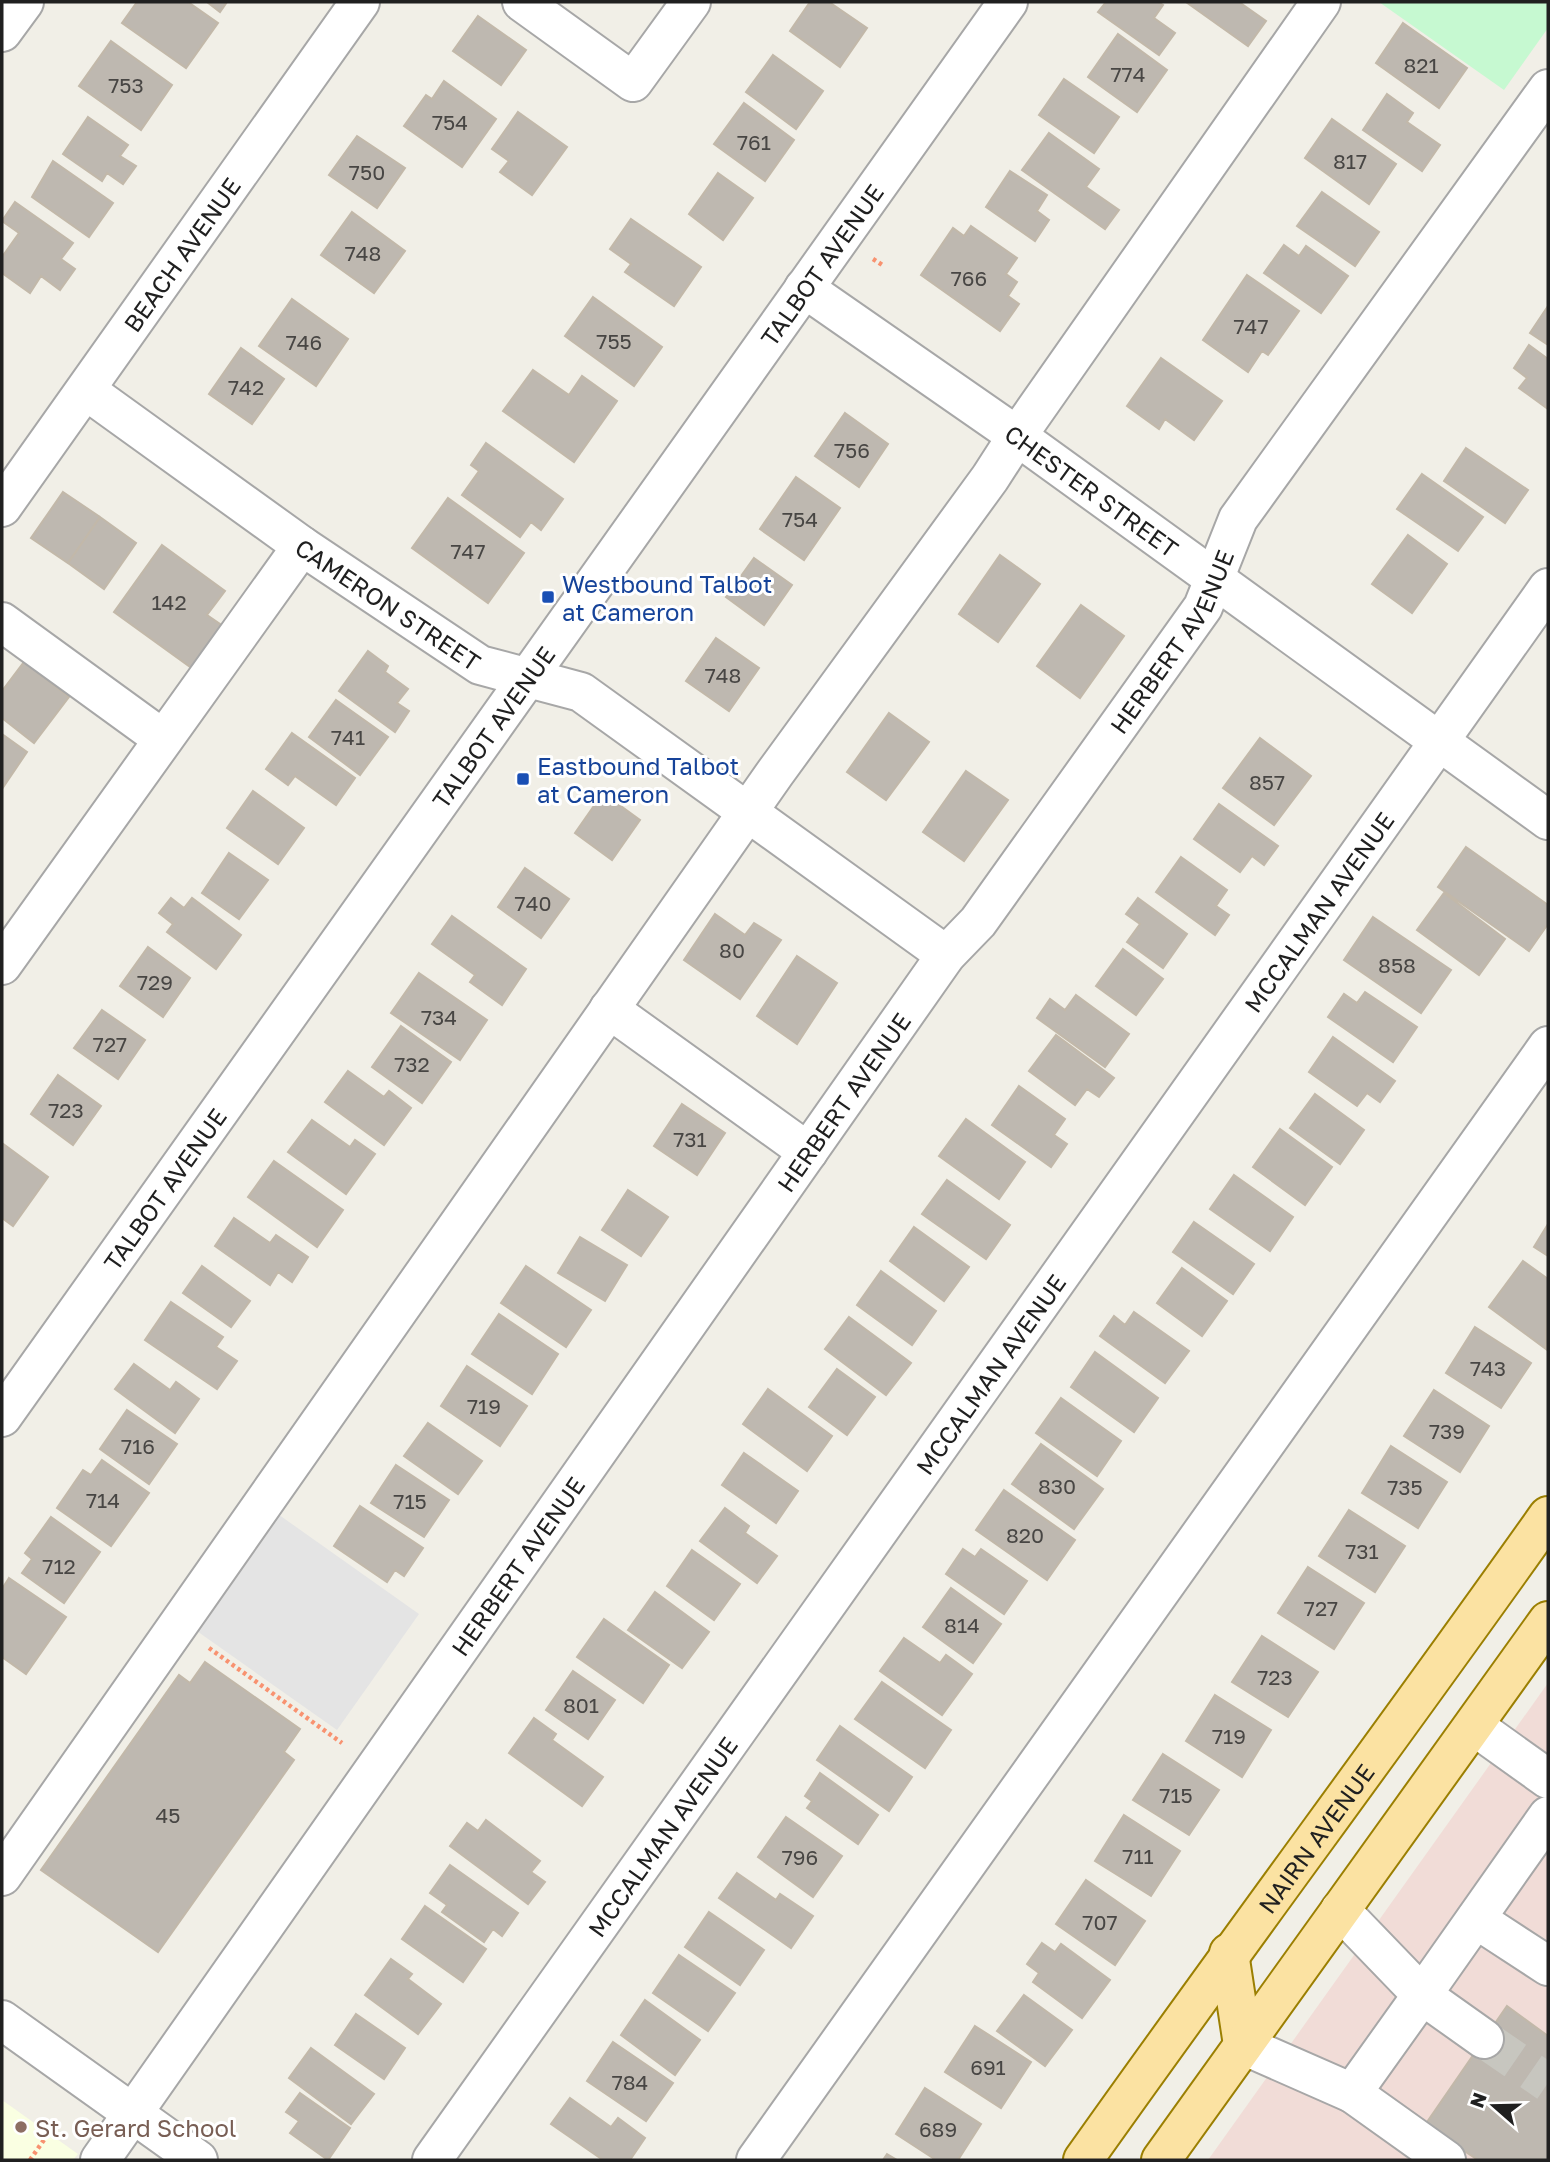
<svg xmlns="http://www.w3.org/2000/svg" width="1550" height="2162" font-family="'Golos Text',sans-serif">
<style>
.commercial{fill:#f1dcd7}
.education{fill:#faffe2}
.park{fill:#c6f9d1}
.parking{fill:#e4e4e4}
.building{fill:#beb8b0;stroke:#c2b8a9;stroke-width:2}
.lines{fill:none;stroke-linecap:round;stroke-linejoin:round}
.minor-tunnel{stroke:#c7c6bf;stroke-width:38;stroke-dasharray:38 19;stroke-linecap:butt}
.minor-casing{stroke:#a7a7a7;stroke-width:42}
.major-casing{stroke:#9b7f02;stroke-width:42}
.path{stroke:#f89270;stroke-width:4.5;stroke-dasharray:3.5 3.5;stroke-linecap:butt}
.minor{stroke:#fff;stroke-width:38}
.major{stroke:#fbe2a2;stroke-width:38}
.transit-dot{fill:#1a4fb4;stroke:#fff;stroke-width:2.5}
.education-dot{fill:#8d6e63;stroke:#fff;stroke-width:2.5}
.labels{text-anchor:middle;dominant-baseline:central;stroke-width:6;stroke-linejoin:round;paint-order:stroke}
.number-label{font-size:21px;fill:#484644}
.street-label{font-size:24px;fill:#202020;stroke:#fff}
.transit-label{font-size:24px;fill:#164399;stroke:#fff;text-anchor:start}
.education-label{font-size:24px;fill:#785e54;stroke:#fff;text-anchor:start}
</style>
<rect width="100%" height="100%" fill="#f1efe7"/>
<path class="commercial" d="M1548,1683V2160H1208Z"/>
<path class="education" d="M2,2100L78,2154L73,2160H2Z"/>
<path class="park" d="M1379,2H1548V28L1504,90Z"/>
<path class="parking" d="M275,1512L419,1614L337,1730L194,1629Z"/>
<path class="building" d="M137,2H188L218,23L186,68L122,23Z
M207,2H227L220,12Z
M810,2H829L867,28L840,67L790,31Z
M1106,2H1158L1163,5L1154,18L1175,33L1159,55L1098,12Z
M1186,2H1239L1266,21L1248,46Z
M478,16L526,50L501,85L453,51Z
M1403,23L1467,68L1439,108L1376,63Z
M1118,34L1167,70L1137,112L1088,77Z
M111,41L172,85L141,130L79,86Z
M773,55L823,91L796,129L746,92Z
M1064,79L1119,117L1094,153L1039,115Z
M444,81L496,119L462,167L404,126L426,95L432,99Z
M1387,94L1413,113L1407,122L1440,145L1422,171L1363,130Z
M744,103L794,140L765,181L714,144Z
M518,112L567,147L532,195L500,172L509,161L492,149Z
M88,117L128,145L120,156L136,166L123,184L107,173L102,181L63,154Z
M1332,119L1396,164L1369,204L1305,158Z
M1049,133L1099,169L1086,187L1119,210L1105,229L1022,170Z
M357,136L405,168L377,208L329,175Z
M53,161L113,203L89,237L32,197Z
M1010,171L1047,195L1037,211L1049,220L1035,241L986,207Z
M718,173L753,198L723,240L689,214Z
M1322,192L1379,232L1355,266L1297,226Z
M15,202L73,243L61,259L75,269L60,290L41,276L30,293L2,273V257L19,233L2,221Z
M352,212L405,251L374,293L321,255Z
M631,219L701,267L674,306L625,272L631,264L610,249Z
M971,226L1017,258L1006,274L1017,282L1008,296L1019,304L1000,331L921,275L953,228L964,236Z
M1284,245L1299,256L1306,246L1348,276L1321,313L1264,273Z
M1247,275L1299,311L1268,355L1262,351L1248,372L1203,340Z
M593,297L662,347L634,386L565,336Z
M292,299L348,339L316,386L259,346Z
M1548,306V345L1530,333Z
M1529,345L1548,359V409L1519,388L1527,378L1514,368Z
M241,348L284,379L252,424L209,394Z
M1161,358L1222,401L1194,440L1165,419L1159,429L1127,406Z
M533,370L569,395L582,376L617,401L574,462L503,411Z
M845,413L888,444L859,487L815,456Z
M486,443L563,499L541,530L531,522L520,537L462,495L479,471L471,465Z
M1466,448L1528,490L1505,523L1444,481Z
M1422,474L1483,517L1458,551L1397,509Z
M796,477L840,508L804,560L760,529Z
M63,492L100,517L68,563L31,538Z
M448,498L524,553L488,603L412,548Z
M100,517L136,543L104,589L68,563Z
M1408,535L1447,564L1412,613L1372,584Z
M162,545L225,591L207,615L223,626L193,669L114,612Z
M1000,555L1040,584L998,642L959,614Z
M754,558L792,585L764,625L726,597Z
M1081,605L1124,636L1080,698L1037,666Z
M716,638L759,668L729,711L686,681Z
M368,651L388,666L385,672L408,689L397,703L409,711L395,732L339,691Z
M24,662L69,697L34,743L2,718V691Z
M336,700L388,737L360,775L309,737Z
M889,713L929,742L886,800L847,772Z
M292,733L355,778L336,805L295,776L288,785L266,769Z
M2,734L27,752L2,789Z
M1260,738L1311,776L1274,825L1223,788Z
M966,771L1008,800L964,861L923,832Z
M253,791L304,828L278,864L227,828Z
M603,793L640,820L612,860L575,833Z
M1219,804L1278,846L1264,865L1252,856L1240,872L1194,839Z
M1466,847L1548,905V924L1529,951L1438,887Z
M229,853L268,880L239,919L202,893Z
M1181,857L1227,890L1216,906L1229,915L1215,935L1156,892Z
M525,868L569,899L541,938L498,907Z
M1444,893L1505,939L1479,975L1417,930Z
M171,898L184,908L192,898L241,935L216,969L167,932L173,924L159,913Z
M1138,898L1187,934L1163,968L1127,942L1140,924L1126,914Z
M715,914L745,935L754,923L781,940L740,999L684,960Z
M452,916L526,969L502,1005L470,982L475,975L432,944Z
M1373,917L1451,970L1421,1013L1344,960Z
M148,947L190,978L163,1017L120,986Z
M1123,949L1163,979L1136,1015L1096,986Z
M797,956L837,983L797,1044L757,1016Z
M419,973L487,1020L460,1060L391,1013Z
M1365,992L1417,1027L1393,1062L1328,1017L1344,994L1357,1003Z
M1076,995L1129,1034L1105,1067L1037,1018L1050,999L1065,1010Z
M102,1010L145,1040L118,1079L74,1048Z
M401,1026L451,1062L422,1103L372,1067Z
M1056,1035L1114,1078L1099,1097L1087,1089L1075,1105L1029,1071Z
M1333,1037L1395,1081L1380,1102L1367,1093L1357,1106L1309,1072Z
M348,1071L384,1097L389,1091L411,1108L384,1145L325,1102Z
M58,1075L101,1106L73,1145L31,1114Z
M1019,1086L1065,1119L1054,1135L1067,1144L1051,1167L992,1125Z
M1315,1094L1364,1130L1340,1164L1290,1128Z
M682,1104L725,1133L697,1175L654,1146Z
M966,1119L1025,1162L999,1199L939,1156Z
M312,1120L350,1147L355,1140L375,1154L346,1194L288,1152Z
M1280,1129L1332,1167L1305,1205L1253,1167Z
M2,1143L48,1177L13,1226L2,1218Z
M274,1161L343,1210L317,1247L248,1197Z
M1234,1175L1293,1217L1270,1251L1210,1209Z
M947,1180L1010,1225L986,1259L922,1214Z
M628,1190L668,1217L641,1256L602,1230Z
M234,1218L270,1243L276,1235L308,1257L292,1282L278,1272L270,1285L215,1246Z
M1194,1222L1254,1264L1233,1294L1173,1252Z
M1548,1224V1256L1534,1247Z
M914,1227L969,1267L944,1301L890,1261Z
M580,1237L627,1265L605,1301L558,1273Z
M1523,1261L1548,1279L1546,1349L1489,1307Z
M202,1266L250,1301L231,1327L183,1293Z
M526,1266L591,1310L566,1347L501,1303Z
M1182,1268L1227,1301L1202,1336L1157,1303Z
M881,1271L936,1311L912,1345L857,1305Z
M171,1302L223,1337L216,1347L237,1361L217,1389L145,1340Z
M1134,1312L1189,1351L1165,1383L1100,1336L1114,1316L1125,1325Z
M499,1314L558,1354L532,1394L472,1354Z
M849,1317L911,1363L886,1395L825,1349Z
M1475,1327L1531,1363L1501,1408L1446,1373Z
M1095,1352L1158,1398L1134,1432L1071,1387Z
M134,1364L170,1390L176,1382L199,1399L175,1433L115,1389Z
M467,1366L527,1406L500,1446L441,1406Z
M837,1369L875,1397L847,1435L809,1407Z
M768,1389L832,1436L807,1471L743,1424Z
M1434,1390L1489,1426L1460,1472L1404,1436Z
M1061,1398L1121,1441L1097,1476L1036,1433Z
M127,1410L177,1444L149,1484L100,1449Z
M428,1423L482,1461L458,1494L404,1456Z
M1041,1444L1103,1489L1074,1529L1012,1484Z
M1391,1446L1447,1482L1418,1528L1362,1493Z
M744,1453L798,1491L776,1523L722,1485Z
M102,1460L149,1493L111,1546L57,1508L83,1470L91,1475Z
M396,1465L449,1500L424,1537L371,1503Z
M1004,1490L1075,1540L1047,1580L976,1530Z
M360,1506L423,1548L404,1576L395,1570L387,1582L334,1546Z
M725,1508L749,1526L745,1533L777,1556L757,1583L700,1541Z
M1349,1510L1405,1546L1375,1592L1319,1556Z
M51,1517L100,1552L64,1603L22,1573L32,1559L25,1553Z
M963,1549L975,1557L981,1549L1027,1581L1004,1614L946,1574Z
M692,1550L740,1584L714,1620L667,1586Z
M1308,1567L1364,1603L1334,1649L1278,1613Z
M9,1578L66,1617L26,1674L2,1657V1589Z
M951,1588L1001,1624L973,1663L923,1627Z
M655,1592L709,1632L682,1668L628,1630Z
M604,1619L669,1665L643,1703L577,1657Z
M1262,1636L1318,1672L1288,1717L1232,1682Z
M904,1638L940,1663L946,1655L972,1674L942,1715L880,1671Z
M205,1662L300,1729L284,1752L294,1760L158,1952L41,1870L179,1675L190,1683Z
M573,1671L615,1700L588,1739L546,1710Z
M882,1682L951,1730L925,1768L855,1719Z
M1215,1695L1271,1730L1242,1777L1186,1741Z
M534,1718L556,1734L552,1740L603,1777L582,1806L509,1753Z
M840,1726L912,1777L889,1811L817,1760Z
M1163,1754L1219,1790L1189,1835L1133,1800Z
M820,1773L878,1815L858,1844L807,1808L812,1801L805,1796Z
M1124,1815L1180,1851L1151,1896L1095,1861Z
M786,1817L842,1856L813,1897L758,1857Z
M486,1820L540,1861L531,1872L545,1882L528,1904L450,1846L467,1823L478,1831Z
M450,1865L518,1913L502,1936L493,1929L484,1942L442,1912L447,1905L430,1893Z
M737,1873L776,1900L780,1894L813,1916L791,1948L719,1898Z
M1086,1880L1145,1921L1115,1965L1056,1924Z
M425,1906L486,1949L463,1982L402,1939Z
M709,1912L764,1950L740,1985L685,1947Z
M1042,1943L1055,1952L1061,1944L1110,1980L1082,2018L1033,1982L1039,1973L1027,1964Z
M679,1955L735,1993L708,2031L653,1993Z
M391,1959L412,1974L408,1979L441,2004L418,2034L365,1995Z
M1024,1995L1072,2030L1045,2066L997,2031Z
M645,2000L700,2040L675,2075L621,2035Z
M1507,2006L1548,2036V2160H1478L1425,2125Z
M356,2014L405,2048L384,2079L335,2045Z
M975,2026L1031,2062L1001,2108L945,2072Z
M613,2042L673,2083L646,2121L587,2081Z
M311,2048L374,2094L351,2124L289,2078Z
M925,2088L981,2124L958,2160H936L896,2134Z
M300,2093L350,2128L328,2160L290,2133L299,2121L286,2112Z
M570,2098L611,2127L618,2118L645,2138L630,2160H603L551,2124Z
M887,2154L897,2160H883Z"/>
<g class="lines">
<path class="minor-tunnel" d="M1484,2039L1548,2083"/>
<g class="minor-casing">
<g id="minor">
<path d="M522,2L633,82L691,2"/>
<path d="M2,32L24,2"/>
<path id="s1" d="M804,288L1017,436L1548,820"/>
<path id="s2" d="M87,391L302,546L480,665L581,692L946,955"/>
<path id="s3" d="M2,507L360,2"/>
<path d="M2,622L163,739"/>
<path d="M2,965L302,546"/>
<path d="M609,1009L808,1152"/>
<path id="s4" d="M2,1417L1008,2"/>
<path d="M1474,1726L1548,1779"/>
<path d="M2,1876L775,773L990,478L1017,436L1321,2"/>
<path d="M1476,1919L1548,1966"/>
<path d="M2,2020L198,2160"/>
<path d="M1484,2039L1422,1995L1548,1816"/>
<path d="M1243,2045L1352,2093L1422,1995L1340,1910"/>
<path d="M1352,2093L1446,2160"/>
<path id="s5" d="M100,2160L946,955L978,922L1203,607L1238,519L1548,89"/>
<path id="s6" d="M432,2160L1548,588"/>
<path d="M756,2160L1548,1046"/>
</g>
</g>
<g class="major-casing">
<g id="major">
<path d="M1229,1953L1243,2045"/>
<path id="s7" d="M1083,2160C1236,1944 1395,1732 1548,1516"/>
<path d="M1161,2160L1548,1621"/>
</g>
</g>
<path class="path" d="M873,259L884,266
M209,1648L342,1743
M30,2160L57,2121"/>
<use href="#minor" class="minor"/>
<use href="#major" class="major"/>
</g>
<g class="transit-dot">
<rect x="541" y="590" width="14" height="14" rx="3.5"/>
<rect x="516" y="772" width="14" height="14" rx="3.5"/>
</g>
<circle class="education-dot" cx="21" cy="2127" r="7"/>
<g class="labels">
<g class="number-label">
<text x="1421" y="65">821</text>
<text x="1128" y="74">774</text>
<text x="126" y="85">753</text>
<text x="450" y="122">754</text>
<text x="754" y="142">761</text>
<text x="1350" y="161">817</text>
<text x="367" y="172">750</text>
<text x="363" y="253">748</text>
<text x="969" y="278">766</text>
<text x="1251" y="326">747</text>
<text x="614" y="341">755</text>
<text x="304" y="342">746</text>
<text x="246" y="387">742</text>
<text x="852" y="450">756</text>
<text x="800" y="519">754</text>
<text x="468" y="551">747</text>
<text x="169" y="602">142</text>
<text x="723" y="675">748</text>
<text x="348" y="737">741</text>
<text x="1267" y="782">857</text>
<text x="533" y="903">740</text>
<text x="732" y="950">80</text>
<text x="1397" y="965">858</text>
<text x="155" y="982">729</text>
<text x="439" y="1017">734</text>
<text x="110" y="1044">727</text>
<text x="412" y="1064">732</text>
<text x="66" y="1110">723</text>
<text x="690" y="1139">731</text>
<text x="1488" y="1368">743</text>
<text x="484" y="1406">719</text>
<text x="1447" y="1431">739</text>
<text x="138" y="1446">716</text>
<text x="1057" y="1486">830</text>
<text x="1405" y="1487">735</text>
<text x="103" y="1500">714</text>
<text x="410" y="1501">715</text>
<text x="1025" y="1535">820</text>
<text x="1362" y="1551">731</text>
<text x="59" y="1566">712</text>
<text x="1321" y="1608">727</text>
<text x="962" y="1625">814</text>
<text x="1275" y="1677">723</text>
<text x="581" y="1705">801</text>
<text x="1229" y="1736">719</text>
<text x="1176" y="1795">715</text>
<text x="168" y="1815">45</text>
<text x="1138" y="1856">711</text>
<text x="800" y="1857">796</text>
<text x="1100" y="1922">707</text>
<text x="988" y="2067">691</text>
<text x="630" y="2082">784</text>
<text x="938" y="2129">689</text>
</g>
<g class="street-label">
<text stroke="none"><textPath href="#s3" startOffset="310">BEACH AVENUE</textPath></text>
<text stroke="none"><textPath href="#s4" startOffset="1414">TALBOT AVENUE</textPath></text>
<text stroke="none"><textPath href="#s1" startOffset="352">CHESTER STREET</textPath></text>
<text stroke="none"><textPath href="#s2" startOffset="369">CAMERON STREET</textPath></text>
<text stroke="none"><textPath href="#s5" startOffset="1860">HERBERT AVENUE</textPath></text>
<text stroke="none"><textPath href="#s4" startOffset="847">TALBOT AVENUE</textPath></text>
<text stroke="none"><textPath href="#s6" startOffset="1531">MCCALMAN AVENUE</textPath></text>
<text stroke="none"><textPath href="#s5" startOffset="1293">HERBERT AVENUE</textPath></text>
<text stroke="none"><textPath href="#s4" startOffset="280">TALBOT AVENUE</textPath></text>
<text stroke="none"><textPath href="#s6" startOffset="964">MCCALMAN AVENUE</textPath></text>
<text stroke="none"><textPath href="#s5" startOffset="726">HERBERT AVENUE</textPath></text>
<text stroke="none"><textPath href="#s6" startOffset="397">MCCALMAN AVENUE</textPath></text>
<text stroke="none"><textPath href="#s7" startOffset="397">NAIRN AVENUE</textPath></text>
</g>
<g class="transit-label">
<text x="562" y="583">Westbound Talbot<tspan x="562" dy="28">at Cameron</tspan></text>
<text x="537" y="765">Eastbound Talbot<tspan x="537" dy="28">at Cameron</tspan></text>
</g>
<g class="education-label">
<text x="35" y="2127">St. Gerard School</text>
</g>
</g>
<rect width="1550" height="2162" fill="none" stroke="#202020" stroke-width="7"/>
<g transform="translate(1494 2106) rotate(290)" stroke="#ffffff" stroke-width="5" paint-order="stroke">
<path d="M0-5L12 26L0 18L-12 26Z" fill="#202020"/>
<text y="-10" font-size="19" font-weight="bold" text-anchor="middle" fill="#202020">N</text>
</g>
</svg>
